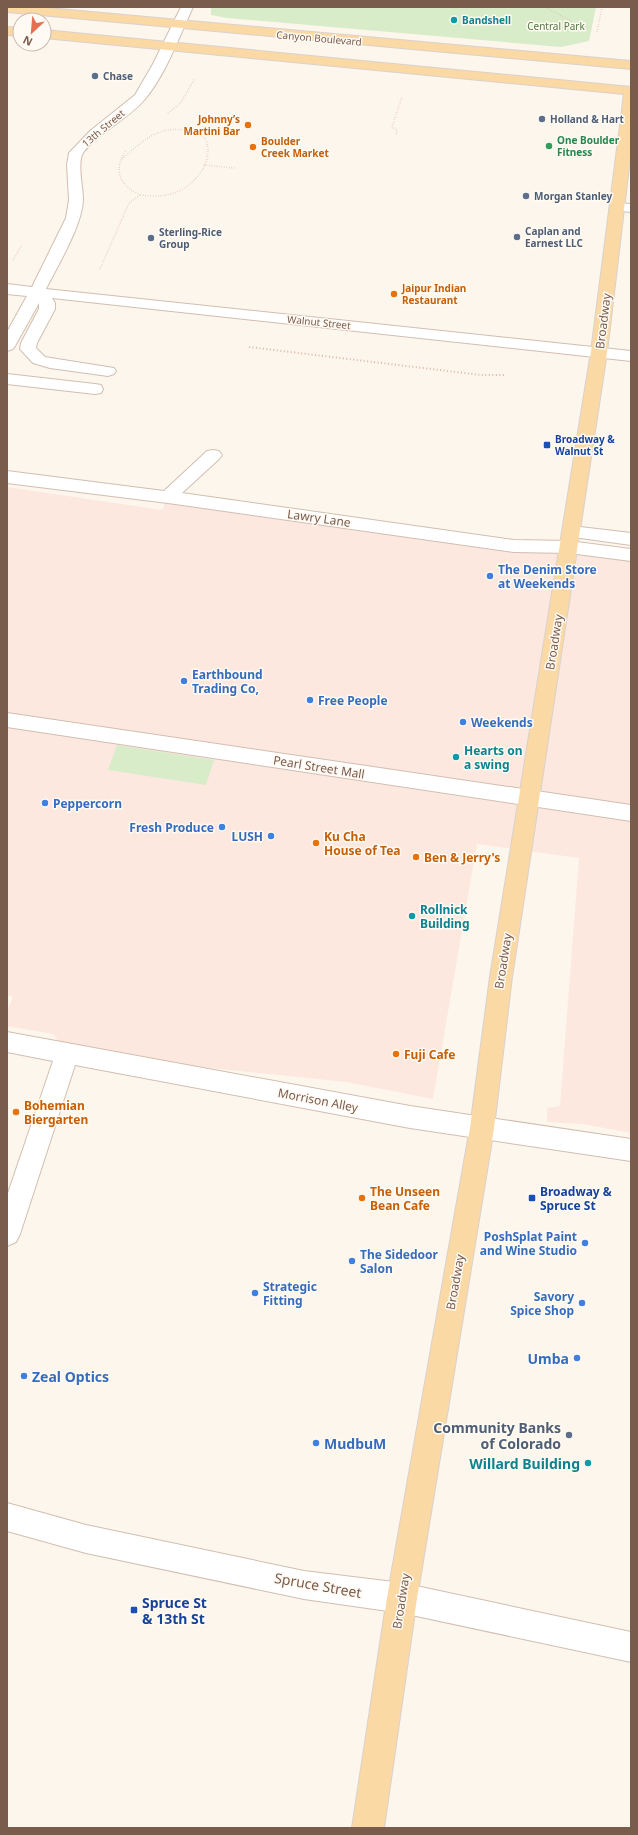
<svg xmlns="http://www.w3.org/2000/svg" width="638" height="1835" font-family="'Noto Sans',sans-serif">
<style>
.commercial{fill:#fde8e0}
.green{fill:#d8ecc9}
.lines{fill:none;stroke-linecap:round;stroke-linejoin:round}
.minor-casing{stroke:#d1beb0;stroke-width:2}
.major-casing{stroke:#dad1cd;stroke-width:2}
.path-far1{stroke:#d9b8a5;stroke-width:1.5;stroke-dasharray:0.5 2;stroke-linecap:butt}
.path{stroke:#d9b8a5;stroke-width:2;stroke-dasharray:1 2.5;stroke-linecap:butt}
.minor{fill:#fff;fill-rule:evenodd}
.major{fill:#fbd9a5;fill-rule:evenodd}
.culture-dot{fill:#0f9aa8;stroke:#fffaf3;stroke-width:1.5}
.service-dot{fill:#5c6f8a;stroke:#fffaf3;stroke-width:1.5}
.food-dot{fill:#e8710a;stroke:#fffaf3;stroke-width:1.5}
.leisure-dot{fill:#2e9e5b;stroke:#fffaf3;stroke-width:1.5}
.transit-dot{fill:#1a4fb4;stroke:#fffaf3;stroke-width:1.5}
.shop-dot{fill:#3f7fe0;stroke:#fffaf3;stroke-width:1.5}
.labels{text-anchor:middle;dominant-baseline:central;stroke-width:3;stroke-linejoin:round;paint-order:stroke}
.far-culture-label{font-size:10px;font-weight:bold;fill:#0d838f;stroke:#fffaf3;text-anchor:start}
.far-park-label{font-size:10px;fill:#537a41;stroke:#fffaf3}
.far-street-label{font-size:10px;fill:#7a5c4d;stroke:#fffaf3}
.far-service-label{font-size:10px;font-weight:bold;fill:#4e5e75;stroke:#fffaf3;text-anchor:start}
.far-food-label{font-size:10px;font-weight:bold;fill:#c56008;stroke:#fffaf3;text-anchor:start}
.far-leisure-label{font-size:10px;font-weight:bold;fill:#27864d;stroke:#fffaf3;text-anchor:start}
.far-transit-label{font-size:10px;font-weight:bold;fill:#164399;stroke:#fffaf3;text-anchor:start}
.street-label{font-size:12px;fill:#7a5c4d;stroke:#fffaf3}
.shop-label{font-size:12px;font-weight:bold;fill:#366cbe;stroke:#fffaf3;text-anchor:start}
.culture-label{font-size:12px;font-weight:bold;fill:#0d838f;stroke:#fffaf3;text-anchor:start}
.food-label{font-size:12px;font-weight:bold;fill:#c56008;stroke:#fffaf3;text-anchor:start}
.transit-label{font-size:12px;font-weight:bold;fill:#164399;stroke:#fffaf3;text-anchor:start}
.near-shop-label{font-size:14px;font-weight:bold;fill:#366cbe;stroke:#fffaf3;text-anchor:start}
.near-service-label{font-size:14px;font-weight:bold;fill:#4e5e75;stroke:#fffaf3;text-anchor:end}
.near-culture-label{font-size:14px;font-weight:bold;fill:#0d838f;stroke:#fffaf3;text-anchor:end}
.near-street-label{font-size:14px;fill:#7a5c4d;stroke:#fffaf3}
.near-transit-label{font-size:14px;font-weight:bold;fill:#164399;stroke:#fffaf3;text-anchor:start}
</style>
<rect width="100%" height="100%" fill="#fdf6ec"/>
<path class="commercial" d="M7,487L162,510L168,497L519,552L569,547L631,555V1133L583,1124L547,1122V1108L560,1106L579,858L477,844L433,1099L346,1082L67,1053L53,1034L7,1026V1011L13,997L7,995Z"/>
<path class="green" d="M211,7H596L589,41L561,47L227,18L211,15Z
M117,745L214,760L206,785L108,770Z"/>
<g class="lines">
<g class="minor-casing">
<path id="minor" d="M181,7H193C180,35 165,76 145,99C130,118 97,133 83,153C77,163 83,187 83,199C83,224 58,265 46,289L631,351V361L52,298L55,303V309L37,343L36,348L45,357L51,358L114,368L116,371L114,374L108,376L50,368L33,363L20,349L21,343L39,309V303L15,346L13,349L7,351V332L27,296L7,294V284L32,287L66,218L69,200L67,165L69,153L90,131L135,95L153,64Z
M617,203L631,204V212L612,210L610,207L612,204Z
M7,374L95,384L101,385L103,389L101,393L95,394L7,384Z
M213,450L219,451L222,455L219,459L182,493L514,540L569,541L631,549V561L569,553L514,552L168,503L7,483V471L164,491L207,451Z
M572,526L631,533V545L566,536L563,532L566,528Z
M7,713L631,805V821L7,727Z
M7,1032L410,1106L631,1139V1161L410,1128L75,1065L20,1234L16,1242L7,1246V1196L53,1061L7,1052Z
M7,1503L86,1525L304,1571L402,1583L631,1632V1662L402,1613L304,1599L86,1553L7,1531Z"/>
</g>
<g class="major-casing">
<path id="major" d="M7,7H37L631,61V69L7,12Z
M7,27L20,28V36L7,35Z
M44,30L631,87V150L607,352L512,977L494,1128L417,1598L384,1828H352L387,1598L470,1128L490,977L591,352L624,94L44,38Z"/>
</g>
<path class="path-far1" d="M545,7L569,20L582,30
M597,32L602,7
M168,113L180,104L195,78
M396,134L397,130L392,127L402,97
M122,159C150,134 168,119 205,138C216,160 195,186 174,193C163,197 151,196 140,195
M204,165L235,168
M13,260L22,245
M100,269L129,203L140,195C119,185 113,170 126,150"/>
<path class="path" d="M249,347L481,375H505"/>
<use href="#minor" class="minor"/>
<use href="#major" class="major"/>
</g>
<g class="culture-dot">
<circle cx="454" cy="20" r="4"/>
<circle cx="456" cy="757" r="4"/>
<circle cx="412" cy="916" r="4"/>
<circle cx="588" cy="1463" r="4"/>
</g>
<g class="service-dot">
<circle cx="95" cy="76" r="4"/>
<circle cx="542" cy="119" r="4"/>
<circle cx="526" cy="196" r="4"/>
<circle cx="517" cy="237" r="4"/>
<circle cx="151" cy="238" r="4"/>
<circle cx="569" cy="1435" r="4"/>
</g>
<g class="food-dot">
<circle cx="248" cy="125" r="4"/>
<circle cx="253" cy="147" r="4"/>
<circle cx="394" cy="294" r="4"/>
<circle cx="316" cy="843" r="4"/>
<circle cx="416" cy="857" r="4"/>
<circle cx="396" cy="1054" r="4"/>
<circle cx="16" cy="1112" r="4"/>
<circle cx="362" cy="1198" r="4"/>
</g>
<circle class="leisure-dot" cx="549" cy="146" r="4"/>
<g class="transit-dot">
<rect x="543" y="441" width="8" height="8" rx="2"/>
<rect x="528" y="1194" width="8" height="8" rx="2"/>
<rect x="130" y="1606" width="8" height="8" rx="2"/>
</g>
<g class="shop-dot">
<circle cx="490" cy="576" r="4"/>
<circle cx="184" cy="681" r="4"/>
<circle cx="310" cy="700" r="4"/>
<circle cx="463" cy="722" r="4"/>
<circle cx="45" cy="803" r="4"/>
<circle cx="222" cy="827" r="4"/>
<circle cx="271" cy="836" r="4"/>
<circle cx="585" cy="1243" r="4"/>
<circle cx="352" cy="1261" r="4"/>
<circle cx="255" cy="1293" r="4"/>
<circle cx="582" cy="1303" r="4"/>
<circle cx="577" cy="1358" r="4"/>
<circle cx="24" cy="1376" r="4"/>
<circle cx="316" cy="1443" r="4"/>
</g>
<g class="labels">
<g class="far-culture-label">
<text x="462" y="20">Bandshell</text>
</g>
<g class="far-park-label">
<text x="556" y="26">Central Park</text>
</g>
<g class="far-street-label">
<text transform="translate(319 38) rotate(5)">Canyon Boulevard</text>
<text transform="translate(103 128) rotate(-40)">13th Street</text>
<text transform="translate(319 322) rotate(6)">Walnut Street</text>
</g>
<g class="far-service-label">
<text x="103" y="76">Chase</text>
<text x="550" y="119">Holland &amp; Hart</text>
<text x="534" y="196">Morgan Stanley</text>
<text x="525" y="231">Caplan and<tspan x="525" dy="12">Earnest LLC</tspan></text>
<text x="159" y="232">Sterling-Rice<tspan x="159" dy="12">Group</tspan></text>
</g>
<g class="far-food-label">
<text x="240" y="119" text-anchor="end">Johnny’s<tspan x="240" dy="12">Martini Bar</tspan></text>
<text x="261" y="141">Boulder<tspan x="261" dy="12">Creek Market</tspan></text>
<text x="402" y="288">Jaipur Indian<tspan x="402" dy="12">Restaurant</tspan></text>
</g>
<g class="far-leisure-label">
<text x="557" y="140">One Boulder<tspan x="557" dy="12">Fitness</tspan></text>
</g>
<g class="far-transit-label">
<text x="555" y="439">Broadway &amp;<tspan x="555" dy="12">Walnut St</tspan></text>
</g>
<g class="street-label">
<text transform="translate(603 321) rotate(-83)">Broadway</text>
<text transform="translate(319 518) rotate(8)">Lawry Lane</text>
<text transform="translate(554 642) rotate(-81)">Broadway</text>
<text transform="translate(319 767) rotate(9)">Pearl Street Mall</text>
<text transform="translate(503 961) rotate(-81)">Broadway</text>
<text transform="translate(318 1100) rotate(11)">Morrison Alley</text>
<text transform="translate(455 1282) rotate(-80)">Broadway</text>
<text transform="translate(401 1601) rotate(-81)">Broadway</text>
</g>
<g class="shop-label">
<text x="498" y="569">The Denim Store<tspan x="498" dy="14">at Weekends</tspan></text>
<text x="192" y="674">Earthbound<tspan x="192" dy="14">Trading Co,</tspan></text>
<text x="318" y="700">Free People</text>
<text x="471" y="722">Weekends</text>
<text x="53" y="803">Peppercorn</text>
<text x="214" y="827" text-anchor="end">Fresh Produce</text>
<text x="263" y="836" text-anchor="end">LUSH</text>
<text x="577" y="1236" text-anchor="end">PoshSplat Paint<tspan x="577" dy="14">and Wine Studio</tspan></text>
<text x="360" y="1254">The Sidedoor<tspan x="360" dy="14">Salon</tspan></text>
<text x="263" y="1286">Strategic<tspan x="263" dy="14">Fitting</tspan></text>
<text x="574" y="1296" text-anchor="end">Savory<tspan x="574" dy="14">Spice Shop</tspan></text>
</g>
<g class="culture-label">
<text x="464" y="750">Hearts on<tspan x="464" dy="14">a swing</tspan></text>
<text x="420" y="909">Rollnick<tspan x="420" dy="14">Building</tspan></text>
</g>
<g class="food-label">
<text x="324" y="836">Ku Cha<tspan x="324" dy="14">House of Tea</tspan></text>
<text x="424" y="857">Ben &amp; Jerry's</text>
<text x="404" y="1054">Fuji Cafe</text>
<text x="24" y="1105">Bohemian<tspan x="24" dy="14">Biergarten</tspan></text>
<text x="370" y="1191">The Unseen<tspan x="370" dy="14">Bean Cafe</tspan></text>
</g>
<g class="transit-label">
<text x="540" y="1191">Broadway &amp;<tspan x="540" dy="14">Spruce St</tspan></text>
</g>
<g class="near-shop-label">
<text x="569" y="1358" text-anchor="end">Umba</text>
<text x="32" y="1376">Zeal Optics</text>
<text x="324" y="1443">MudbuM</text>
</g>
<g class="near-service-label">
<text x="561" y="1427">Community Banks<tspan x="561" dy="16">of Colorado</tspan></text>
</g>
<g class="near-culture-label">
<text x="580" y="1463">Willard Building</text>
</g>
<g class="near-street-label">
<text transform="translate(318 1585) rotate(10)">Spruce Street</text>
</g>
<g class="near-transit-label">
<text x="142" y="1602">Spruce St<tspan x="142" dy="16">&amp; 13th St</tspan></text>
</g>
</g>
<rect width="638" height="1835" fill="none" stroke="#7a5c4d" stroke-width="16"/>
<g transform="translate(32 32) rotate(206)"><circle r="19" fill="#fffaf3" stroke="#cabbb1"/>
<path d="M0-3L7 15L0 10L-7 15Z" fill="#e76f51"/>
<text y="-6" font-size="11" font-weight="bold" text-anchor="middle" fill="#7a5c4d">N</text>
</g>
</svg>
